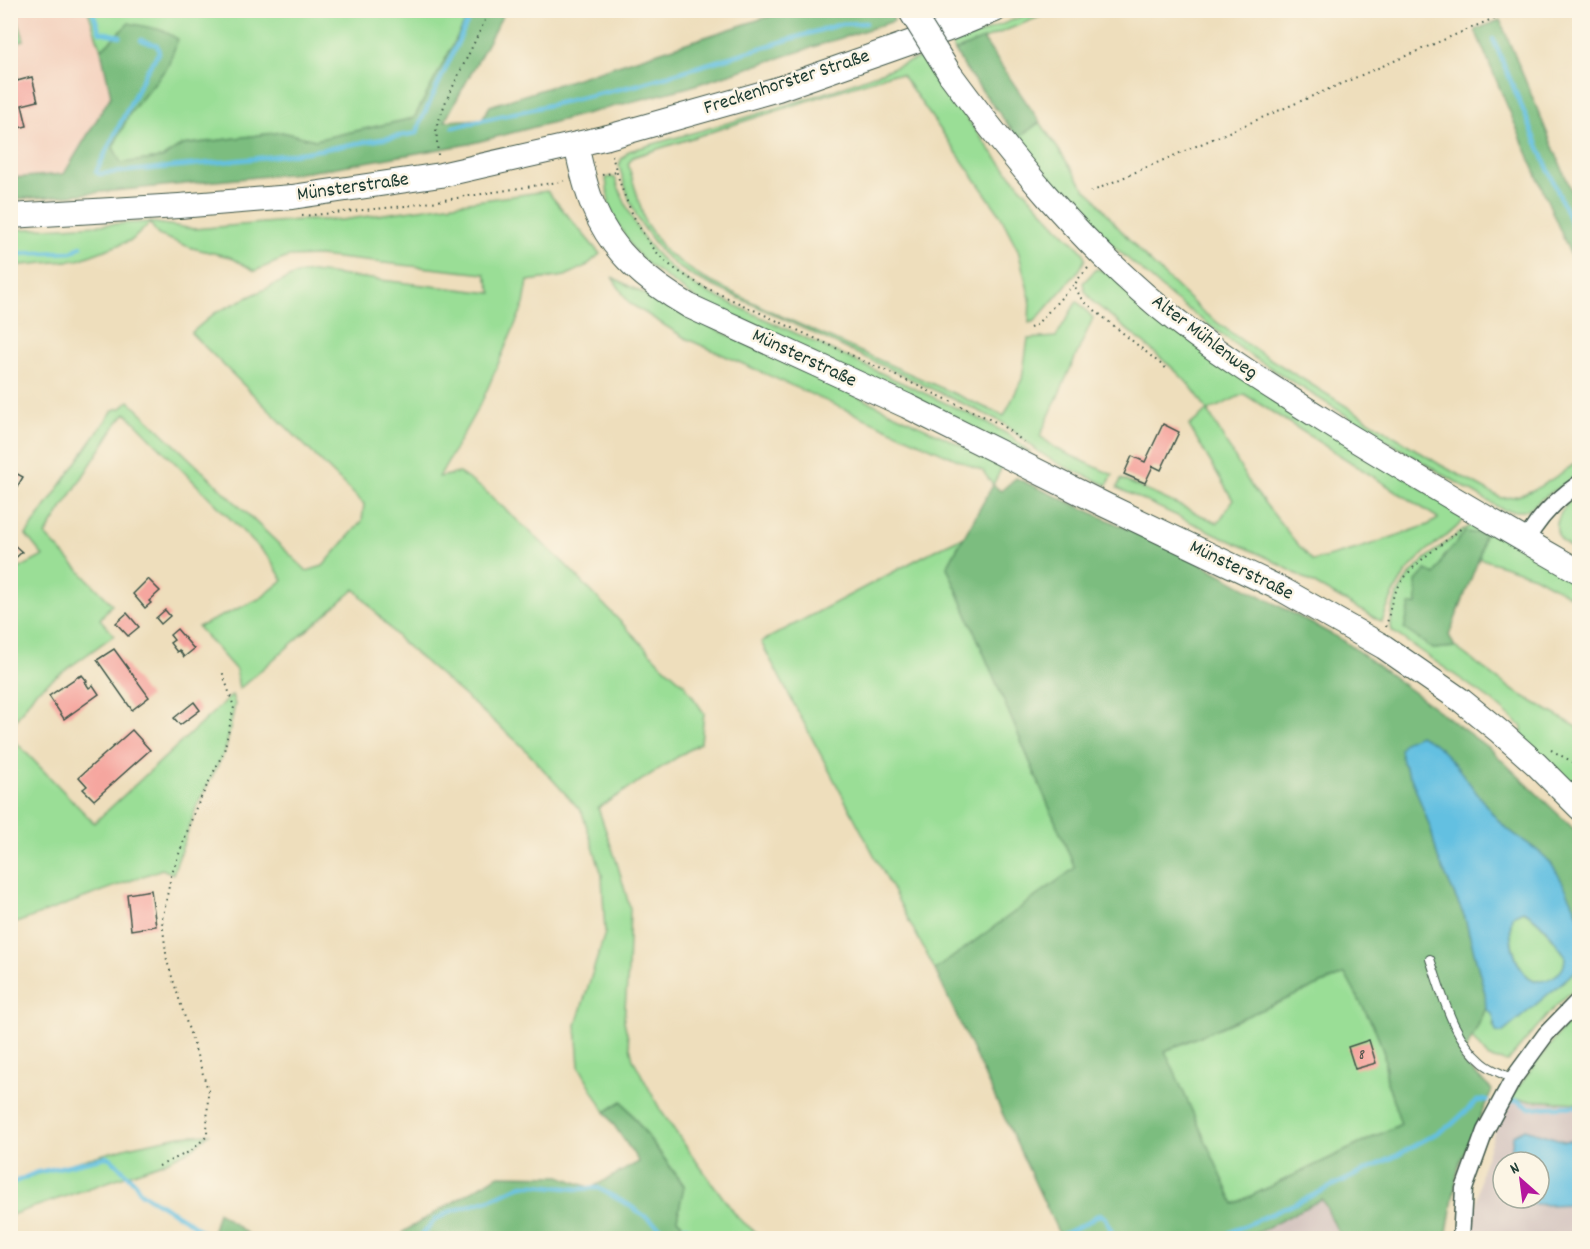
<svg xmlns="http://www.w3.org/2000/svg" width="1590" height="1249" font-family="Dekko,sans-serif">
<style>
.built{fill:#f4d3c0}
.industrial{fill:#d0c0bc;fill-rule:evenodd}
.green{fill:#9ade96;stroke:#5c8e65;stroke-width:1.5;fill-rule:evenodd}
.forest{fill:#7bbd7f;stroke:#4d7d5a;stroke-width:1.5;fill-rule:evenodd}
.water{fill:#63c0e1;stroke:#417e8a;stroke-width:1.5;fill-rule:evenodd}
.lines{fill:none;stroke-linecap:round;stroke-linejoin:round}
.stream{stroke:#63c0e1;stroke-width:4.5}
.building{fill:#f5a69f}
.lane-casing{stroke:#3e5548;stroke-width:10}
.street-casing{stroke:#3e5548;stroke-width:19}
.secondary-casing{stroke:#3e5548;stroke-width:26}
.path{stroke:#3e5548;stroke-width:2;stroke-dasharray:1.5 4.5;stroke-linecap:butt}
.lane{stroke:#fff;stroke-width:8}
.street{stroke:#fff;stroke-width:16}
.secondary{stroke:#fff;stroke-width:24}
.secondary-bridge-casing{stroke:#3e5548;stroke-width:26;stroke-linecap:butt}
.secondary-bridge{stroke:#fff;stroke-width:24}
.labels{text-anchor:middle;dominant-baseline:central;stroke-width:5;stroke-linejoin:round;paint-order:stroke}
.number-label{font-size:16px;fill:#54574f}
.street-label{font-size:20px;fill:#1f3d34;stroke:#fcf5e5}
</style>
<rect width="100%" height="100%" fill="#fcf5e5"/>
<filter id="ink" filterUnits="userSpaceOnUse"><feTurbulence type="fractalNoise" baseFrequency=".0167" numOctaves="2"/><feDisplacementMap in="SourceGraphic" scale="12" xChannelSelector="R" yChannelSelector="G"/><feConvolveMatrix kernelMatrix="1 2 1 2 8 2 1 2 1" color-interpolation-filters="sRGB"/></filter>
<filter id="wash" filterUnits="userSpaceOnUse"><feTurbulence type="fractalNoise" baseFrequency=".008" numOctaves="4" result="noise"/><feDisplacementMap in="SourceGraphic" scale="24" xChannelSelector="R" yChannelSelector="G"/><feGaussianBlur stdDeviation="1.35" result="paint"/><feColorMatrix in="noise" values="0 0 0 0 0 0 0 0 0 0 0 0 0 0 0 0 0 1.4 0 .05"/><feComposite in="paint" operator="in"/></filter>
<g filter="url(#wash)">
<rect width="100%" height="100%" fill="#eedebc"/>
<path class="built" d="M10,11H88L101,50L111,96L50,197L11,199Z"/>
<path class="industrial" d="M1509,1099L1579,1103V1238H1516L1472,1236L1481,1171L1496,1128ZM1503,1162H1539V1198H1503Z
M1322,1199L1341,1238H1247Z"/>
<path class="green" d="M11,10L15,11L24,40L11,44Z
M88,11H471L414,118L315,140L282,132L182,145L162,158L121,163L113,147L130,113L168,66L129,23L101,50Z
M1035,11H1054L955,51L952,45Z
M924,56C945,82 962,112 982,139C1012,179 1047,217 1083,252L1085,259L1080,269L1035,321L1029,323L1030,298L1018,250L999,213L902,75L891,74L633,157L628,164L645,222L665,251L701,277L783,317L1004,416L1022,379L1028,339L1056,337L1077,301L1093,318L1040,436L1057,449L1113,475L1107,485C1084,475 1058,466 1038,451C1025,441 1013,430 1000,421L694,277L678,267L662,253L639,221L629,199L619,166L621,160L629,151L738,120L834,90Z
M1040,122L1085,189L1094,197L1116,225L1146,258L1203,312L1248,345L1439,464L1501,498C1530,498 1556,476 1579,461V474L1540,500L1532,507L1524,511H1516L1503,510L1397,447L1248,354L1173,298L1111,244L1053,182L1018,138Z
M610,177L615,178C635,232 650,256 698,288L982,420L1011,436L1031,453L998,443L699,301L646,263L632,248L615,219L609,203L606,178Z
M547,191L600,254L586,266L565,276L528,281L524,304L483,399L439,477L459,473L483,489L564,563L660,663L684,684L704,713L701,742L598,808L617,863L630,908L628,970L624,1021L633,1059L661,1111L699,1165L738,1218L763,1238H697L677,1219L684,1185L622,1101L605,1112L579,1066L576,1025L605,933L602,875L582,812L521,745L401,641L355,589L239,689L236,670L198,627L261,598L283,580L269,558L126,413L118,422L45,535L112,604L100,619L114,635L35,692L11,727V576L18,569L43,556L26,535L113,410L121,408L129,401L307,571L323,566L362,521L364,504L191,333L215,313L297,274L312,272L492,293L485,274L319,256L288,257L255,271L230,257L192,248L158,235L150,223L132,240L78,260L11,266V230L150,222L194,229L299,220H342Z
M1096,269L1108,272L1465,518C1455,532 1442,538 1429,549C1404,570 1393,591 1382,622L1270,559L1117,488L1121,479L1218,523L1233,500L1189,426L1207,411C1192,381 1166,363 1141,341C1125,328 1110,315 1094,303L1085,291L1083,283ZM1244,394L1438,518V519L1428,525L1357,549L1313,561L1294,540L1251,486L1208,411Z
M612,277L663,304L1003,465L993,485L983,471L685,338L629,303Z
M1579,493V553C1574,550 1568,547 1563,542C1547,526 1565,503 1579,493Z
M1471,525L1488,528L1579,583V601L1534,576L1479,558L1484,534L1444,557L1435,575L1433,649L1455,647L1514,691L1579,728V795L1522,737V727L1492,701L1392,631C1390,625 1391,620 1392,613C1399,572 1440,547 1471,525Z
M963,537L947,567L1075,868L935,970L761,642L931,552Z
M232,695L235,704L226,749L196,808L173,874L162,869L11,925V737L94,823Z
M1523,911C1541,919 1553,940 1565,955C1565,964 1564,970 1556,975C1521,1000 1506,940 1512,916Z
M1579,968V984L1551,1011L1507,1062L1489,1058L1472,1038L1486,1009C1494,1014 1495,1017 1493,1026L1502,1033Z
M1345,974L1376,1031L1384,1054L1387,1082L1401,1124L1234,1204L1165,1051Z
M1579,1011V1103L1509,1099L1563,1028Z
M209,1134L192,1149L160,1164L11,1215V1183L65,1165L132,1146L180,1136Z"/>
<path class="forest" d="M471,11H505L445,121L482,119L490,106L786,11H891L894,21L689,87L469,144L308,172L50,197L11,199V178L64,174L111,96L101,50L129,23L162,30L178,39L168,66L130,113L113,147L121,163L162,158L182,145L282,132L315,140L414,118Z
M1500,20L1579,209V275L1475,30Z
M983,39L1040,122L1018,138L965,68L955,51Z
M1016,478L1185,555L1344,641L1490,749L1579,834V919L1552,865L1544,856L1505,827L1490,813L1448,757L1402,762L1412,779L1431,830L1438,858L1465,918L1485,993L1487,1006L1461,1061L1492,1090L1459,1164L1446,1238H1341L1322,1199L1247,1238H1061L935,970L1075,868L947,567L993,485L1001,491ZM1345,974L1376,1031L1384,1054L1387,1082L1401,1124L1234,1204L1165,1051Z
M1465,532L1484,534L1479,558L1449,635L1455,647L1433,649L1404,629L1410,605L1417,604L1416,581L1426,570L1435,575L1444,557Z
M622,1101L684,1186L677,1219L697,1238H401L403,1232L499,1175L560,1176L591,1188L639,1162L605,1112Z
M218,1212L253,1238H212L211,1237Z"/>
<path class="water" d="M1419,735C1451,746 1477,800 1502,824C1517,839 1539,847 1552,865C1560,876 1575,905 1579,918C1582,927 1580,957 1579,968L1502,1033L1496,1032C1491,1020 1499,1018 1486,1009L1485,993L1465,918L1438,858L1431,830L1412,779L1402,762L1400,749L1404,742ZM1523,911C1541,919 1554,940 1565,955C1565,964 1564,970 1556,975C1521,1000 1505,940 1512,916Z
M1525,1129L1564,1141L1579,1140V1205L1573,1204L1548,1205L1520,1203L1515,1198H1539V1162H1510L1513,1135Z"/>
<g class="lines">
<path class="stream" d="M92,10L100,32L120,36
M1493,39L1580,244
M141,40L157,45L159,52L145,74L96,172L99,174L251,159L307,152L417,133L420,123L473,10
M453,127L637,85L841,24L866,23
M10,254L72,252L81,246
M1511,1101H1517L1530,1108L1580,1106
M10,1184L35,1173L105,1157L110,1158L116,1163L135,1183L141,1193L188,1221L211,1238
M684,1227H687L702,1238
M419,1238L435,1220L449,1212L494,1198L522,1185H536L577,1189L598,1188L629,1205L664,1230
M1055,1238L1086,1223L1096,1216L1101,1215L1106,1218L1114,1238
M1220,1238L1235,1230L1307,1198L1396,1156L1451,1125L1477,1101L1487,1100"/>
</g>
<g id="blocks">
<path class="building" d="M16,75L17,81L32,77L38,101L22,105L27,126L10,130V76Z
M1163,424L1179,432L1161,470L1153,466L1145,483L1124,474L1132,456L1145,462Z
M10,470L23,477L13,494L10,492Z
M13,544L22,552L10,563V547Z
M148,579L160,591L149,601L151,603L145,608L133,594Z
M165,610L170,616L161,624L156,618Z
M127,613L139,627L128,636L116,623Z
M177,629L194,649L184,657L179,650L177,652L170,643L174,640L170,635Z
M114,649L149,697L132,710L97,660Z
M82,675L87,681L85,682L89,688L93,685L99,694L64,719L49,696L79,676V677Z
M194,702L200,710L180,725L174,718Z
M132,730L150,750L94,800L83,789L87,786L79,777Z
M151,890L156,926L131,930L127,894Z
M1369,1040L1376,1063L1355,1069L1348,1047Z"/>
</g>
</g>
<g filter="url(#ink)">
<use href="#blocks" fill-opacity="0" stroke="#3e5548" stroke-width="1.5"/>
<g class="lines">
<g class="lane-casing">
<path id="lane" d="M1430,959C1443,996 1452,1037 1483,1063C1491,1070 1503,1074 1513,1079"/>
</g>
<g class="street-casing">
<path id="street" d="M1526,541C1538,518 1558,498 1580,483
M1461,1238L1464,1189L1485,1131L1513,1079L1546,1034L1580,999"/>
</g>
<g class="secondary-casing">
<path id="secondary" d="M950,74C1012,158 1078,239 1158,306C1215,353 1279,392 1341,431C1420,479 1499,526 1580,572
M576,145C581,166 585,188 594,208C612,253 648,282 689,306L907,406L1105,505L1283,590L1384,647L1462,701L1500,732L1536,764L1580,808
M10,216L179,206L292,197L441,175L608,137L778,89L946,30L995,10"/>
</g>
<path class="path" d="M438,155L436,128L446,101L490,10
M612,155C621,191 635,228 660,256C672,269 688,277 702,286L1000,424L1024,442
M602,175L617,172
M1091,192L1131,174L1513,10
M302,216L406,206L564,181
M1088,268C1073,285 1070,284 1086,303L1168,370
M1030,328L1036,325L1075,283
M1386,627C1389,617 1390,605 1394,595C1409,563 1439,548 1464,526
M1551,750L1580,766
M159,1166L191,1151L207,1136L208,1090L167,961L162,921L171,876L195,810L224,751L234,707L222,671"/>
<use href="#lane" class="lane"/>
<use href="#street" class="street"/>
<use href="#secondary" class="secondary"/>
<g class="secondary-bridge-casing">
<path id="secondary-bridge" d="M910,10L950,74"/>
</g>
<use href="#secondary-bridge" class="secondary-bridge"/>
</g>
</g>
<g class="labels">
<g class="number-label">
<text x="1362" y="1055">8</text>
</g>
<g class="street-label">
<text transform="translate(787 83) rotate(-18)">Freckenhorster Straße</text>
<text transform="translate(353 188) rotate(-8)">Münsterstraße</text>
<text transform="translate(1204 338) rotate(37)">Alter Mühlenweg</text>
<text transform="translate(804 359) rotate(25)">Münsterstraße</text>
<text transform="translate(1241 571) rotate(26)">Münsterstraße</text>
</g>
</g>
<rect width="1590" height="1249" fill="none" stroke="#fcf5e5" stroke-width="36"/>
<g transform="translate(1521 1180) rotate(332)"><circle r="28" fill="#fcf5e5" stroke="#a4ab9e" stroke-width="1.5"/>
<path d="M0-4.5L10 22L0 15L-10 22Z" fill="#b5179e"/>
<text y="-9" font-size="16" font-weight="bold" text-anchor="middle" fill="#1f3d34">N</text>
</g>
</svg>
